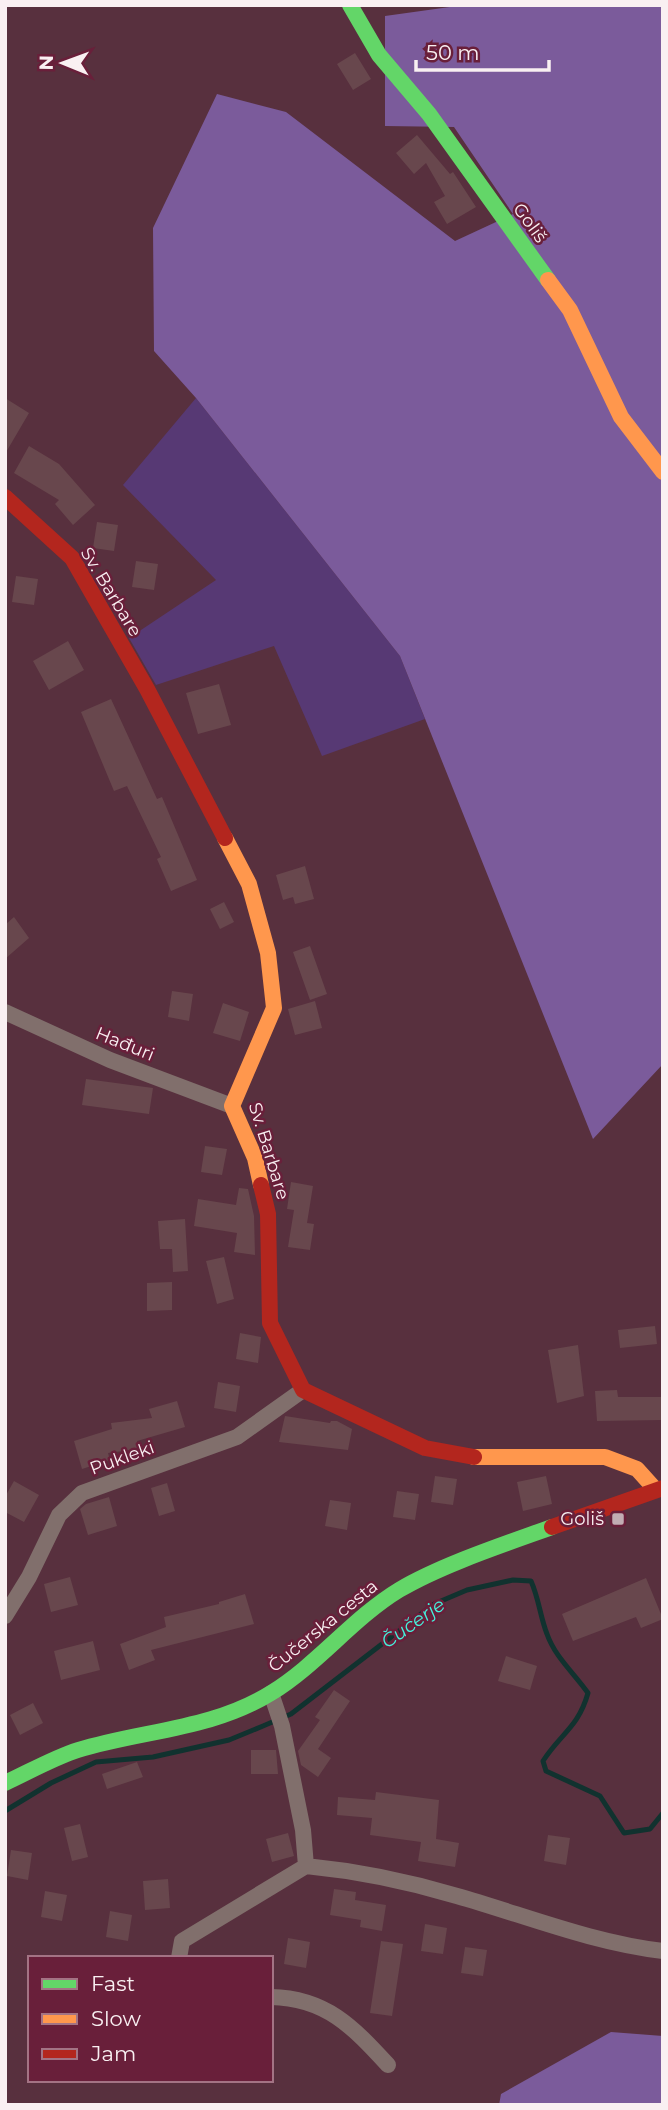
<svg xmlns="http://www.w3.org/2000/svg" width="668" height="2110" font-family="Montserrat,sans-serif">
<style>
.green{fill:#573974}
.forest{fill:#7b5b9b}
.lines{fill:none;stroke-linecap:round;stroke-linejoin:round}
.stream{stroke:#11322f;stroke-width:5}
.building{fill:#68474d}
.street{stroke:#816f6c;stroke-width:16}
.fast{stroke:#63d668;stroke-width:16}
.slow{stroke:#ff974d;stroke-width:16}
.jam{stroke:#b3261e;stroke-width:16}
.poi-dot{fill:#c1adb3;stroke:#691f3a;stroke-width:2.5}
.labels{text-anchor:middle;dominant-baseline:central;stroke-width:5;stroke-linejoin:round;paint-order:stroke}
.street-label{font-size:18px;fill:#f9f0f2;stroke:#691f3a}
.poi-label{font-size:18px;fill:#f9f0f2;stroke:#691f3a;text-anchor:end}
.water-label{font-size:19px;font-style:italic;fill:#44f2dc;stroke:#691f3a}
</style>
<rect width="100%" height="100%" fill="#58303e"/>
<path class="green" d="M196,398L400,656L425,719L322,756L274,646L156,685L129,638L216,580L123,485Z"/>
<path class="forest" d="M464,5H663V1064L593,1139L400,656L196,398L154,351L153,228L217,94L286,112L455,241L513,214L454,127L385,126V16Z
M611,2032L663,2036V2105H499L501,2094Z"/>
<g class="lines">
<path class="stream" d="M5,1811L51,1783L96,1762L153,1757L229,1740L263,1726L291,1714L434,1604L467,1590L513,1580L531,1581C539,1599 540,1616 547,1634C555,1657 574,1673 588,1693C578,1728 561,1733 543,1761L546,1771L600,1796L624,1833L650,1829L663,1813"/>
</g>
<path class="building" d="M355,53L371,79L353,90L337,64Z
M417,135L450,174L453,172L476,207L447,224L434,202L445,196L426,163L414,174L396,153Z
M5,398L29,413L5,454Z
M29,446L59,464L95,505L73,525L55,504L59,500L14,473Z
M97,522L118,525L114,551L93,548Z
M136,561L158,564L154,590L132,587Z
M16,576L38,579L34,605L12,602Z
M68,641L84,670L49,690L33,661Z
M219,684L231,725L198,734L186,693Z
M111,699L157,799L162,797L197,880L171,891L157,859L161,857L127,786L114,791L81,712Z
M305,866L314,899L295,904L293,897L283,900L276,875Z
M224,902L234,922L220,929L210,909Z
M14,917L29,938L5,959V925Z
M310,946L327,994L310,1000L293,952Z
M172,991L193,994L189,1021L168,1017Z
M315,1001L322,1028L295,1035L288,1009Z
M223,1003L249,1012L240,1041L213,1033Z
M86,1079L153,1088L149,1114L82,1105Z
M205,1146L227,1149L222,1175L201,1172Z
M291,1182L313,1186L307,1223L314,1224L310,1250L288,1247L294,1210L287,1209Z
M239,1188L248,1189L254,1216L255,1255L234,1252L237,1233L194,1226L198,1199L236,1205Z
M185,1219L188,1271L173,1272L172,1249H160L158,1221Z
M224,1257L234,1299L217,1304L206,1261Z
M172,1282V1310L147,1311V1283Z
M655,1326L657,1344L620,1348L618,1330Z
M240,1333L261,1337L258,1363L236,1359Z
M578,1345L584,1396L557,1403L548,1350Z
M218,1382L240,1386L236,1412L214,1408Z
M617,1390L618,1397H662V1420L597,1421L595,1391Z
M177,1401L185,1427L137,1441L138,1449L108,1453L110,1460L82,1469L74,1441L112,1429L111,1423L152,1418L149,1409Z
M285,1416L330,1423L331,1421H337L352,1429L348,1450L279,1442Z
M435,1476L457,1479L453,1505L431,1502Z
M546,1476L552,1504L523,1511L517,1482Z
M14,1481L39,1495L24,1522L5,1512V1497Z
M167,1483L175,1511L159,1516L151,1488Z
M397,1491L419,1494L415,1520L393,1517Z
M109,1497L117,1526L88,1535L80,1509L86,1504Z
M330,1500L351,1503L347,1530L325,1526Z
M70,1577L78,1605L51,1612L44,1584Z
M646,1578L663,1619L641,1628L636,1617L573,1641L562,1614Z
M245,1594L254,1624L151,1650L155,1660L129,1670L120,1644L166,1627L164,1617L219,1604V1602Z
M93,1641L100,1670L61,1680L54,1651Z
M506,1656L537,1666L530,1690L498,1681Z
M334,1690L350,1701L318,1749L331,1758L318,1777L301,1765L298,1751L320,1720L315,1717Z
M33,1703L43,1723L20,1735L10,1715Z
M251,1750H276L278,1774H251Z
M137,1762L143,1777L107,1789L102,1774Z
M376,1792L439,1800L436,1839L459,1843L455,1867L418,1861L421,1842L370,1835L372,1818L337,1815L338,1797L375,1800Z
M80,1824L88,1857L72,1861L64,1828Z
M288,1833L294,1856L272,1862L266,1839Z
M548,1835L570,1838L566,1865L544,1861Z
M11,1850L32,1853L28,1880L7,1876Z
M168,1879L170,1908L145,1910L143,1881Z
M334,1889L356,1892L355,1900L386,1905L382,1931L360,1927L361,1920L330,1915Z
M45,1891L67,1895L62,1921L41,1917Z
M110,1911L132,1915L128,1941L106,1937Z
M425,1924L447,1928L443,1954L421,1951Z
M288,1938L310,1942L306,1968L284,1964Z
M381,1941L403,1944L392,2016L370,2013Z
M465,1947L487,1950L483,1976L461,1973Z"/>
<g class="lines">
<path class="street" d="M5,1012L110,1060L232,1106
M5,1616L29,1577L59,1515L82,1493L237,1437L303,1390
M306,1866C357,1871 407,1881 457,1896C524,1915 593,1943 663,1951
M179,1958L182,1941L306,1866L303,1830L282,1726L271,1693
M271,1997C326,1998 353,2027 388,2065"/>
<path class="fast" d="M350,5L379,55L429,114L548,280
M5,1783C29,1772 53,1758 78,1750C143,1730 211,1730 271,1693C317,1665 353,1618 399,1590C441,1565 505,1544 552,1527"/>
<path class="slow" d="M548,280L570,310L621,417L663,472
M225,838L249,884L268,953L274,1008L232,1106L255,1158L261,1185
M474,1457H605L637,1469L655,1489"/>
<path class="jam" d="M5,497L72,558L147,689L225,838
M261,1185L268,1214L270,1323L303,1390L425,1448L474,1457
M552,1527L663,1488"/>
</g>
<rect class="poi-dot" x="611" y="1512" width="14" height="14" rx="3.5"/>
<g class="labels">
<g class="street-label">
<text transform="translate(530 223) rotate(54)">Goliš</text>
<text transform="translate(111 592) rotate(59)">Sv. Barbare</text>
<text transform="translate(125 1044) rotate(22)">Hađuri</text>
<text transform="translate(269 1151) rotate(73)">Sv. Barbare</text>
<text transform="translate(122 1458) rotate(-20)">Pukleki</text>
<text transform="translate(323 1626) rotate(-39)">Čučerska cesta</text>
</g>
<g class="poi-label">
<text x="604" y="1519">Goliš</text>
</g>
<g class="water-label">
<text transform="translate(413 1623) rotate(-35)">Čučerje</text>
</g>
</g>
<rect width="668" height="2110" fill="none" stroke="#f9f0f2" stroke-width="14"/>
<rect x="28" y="1956" width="245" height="126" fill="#691f3a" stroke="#a37384" stroke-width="2"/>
<rect x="42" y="1979" width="35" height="10" fill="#63d668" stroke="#a37384" stroke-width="2"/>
<text x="91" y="1991" font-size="21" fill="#f9f0f2">Fast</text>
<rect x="42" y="2014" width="35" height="10" fill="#ff974d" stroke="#a37384" stroke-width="2"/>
<text x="91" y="2026" font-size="21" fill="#f9f0f2">Slow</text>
<rect x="42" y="2049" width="35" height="10" fill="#b3261e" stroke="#a37384" stroke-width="2"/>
<text x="91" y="2061" font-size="21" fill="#f9f0f2">Jam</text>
<g transform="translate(63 63) rotate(271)" stroke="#691f3a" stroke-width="5" paint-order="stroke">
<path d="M0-5L12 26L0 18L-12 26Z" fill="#f9f0f2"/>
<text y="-10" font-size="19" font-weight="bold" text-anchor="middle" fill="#f9f0f2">N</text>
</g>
<path d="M416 60v10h133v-10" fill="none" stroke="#f9f0f2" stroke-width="3.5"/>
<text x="426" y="60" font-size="21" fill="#f9f0f2" stroke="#691f3a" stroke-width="5" paint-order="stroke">50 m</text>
</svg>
